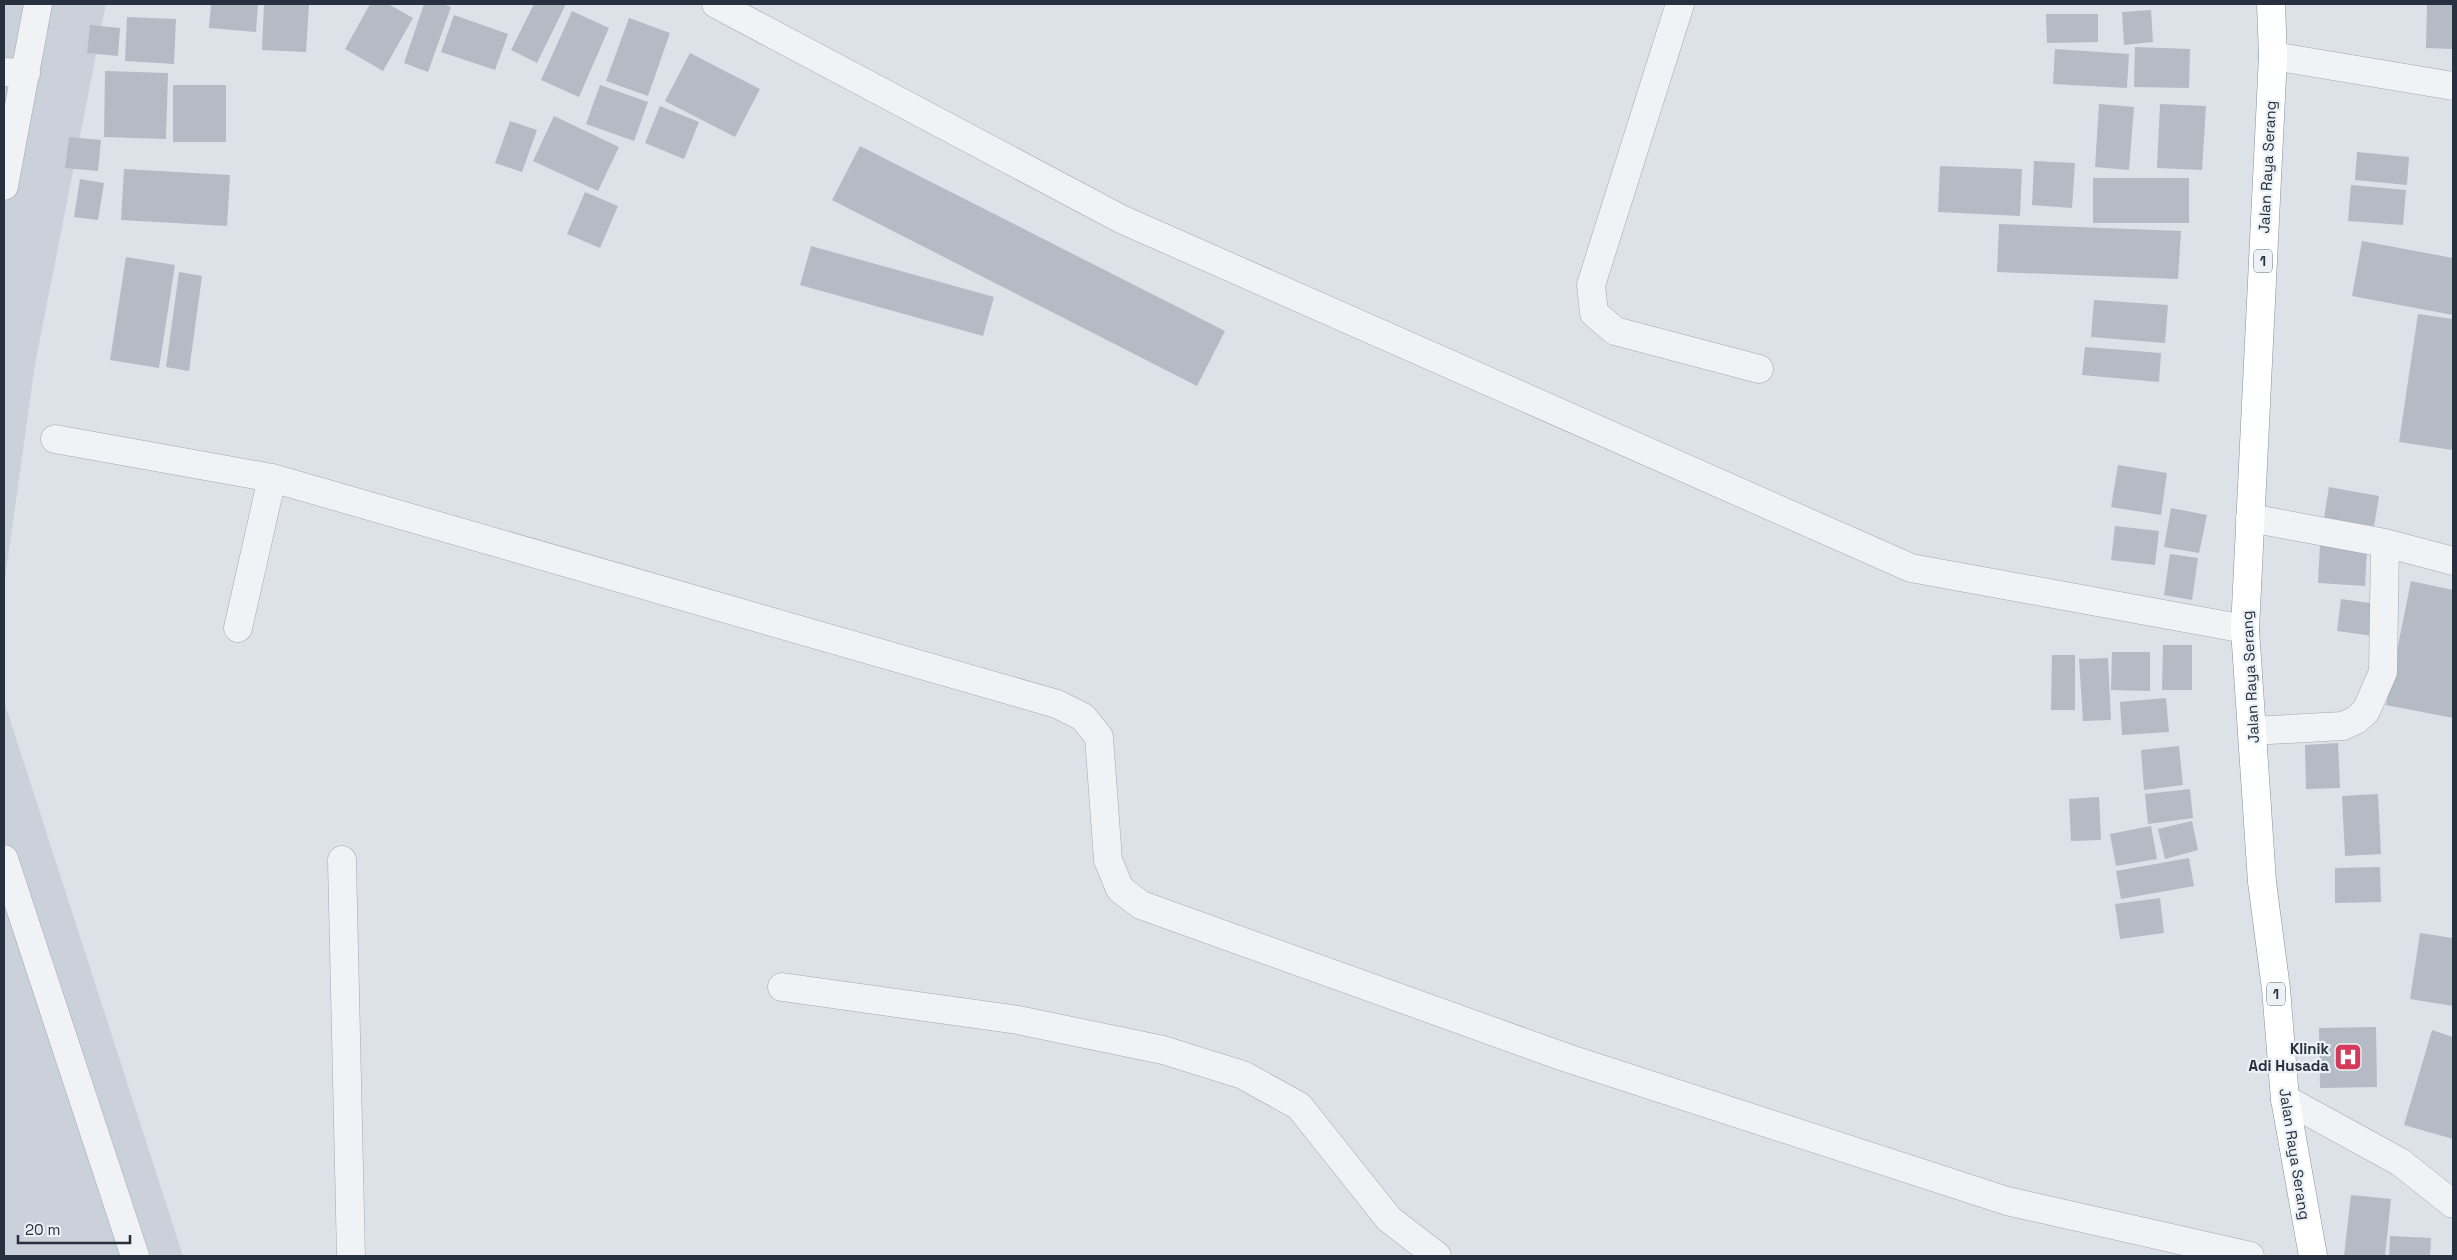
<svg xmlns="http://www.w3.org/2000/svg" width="2457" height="1260" font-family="'Space Grotesk',sans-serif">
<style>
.built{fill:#cbd1da}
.building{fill:#b4bbc5}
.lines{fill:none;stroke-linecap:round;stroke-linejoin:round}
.minor-casing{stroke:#a2a9b2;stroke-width:29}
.highway-casing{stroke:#84909f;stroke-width:29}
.minor{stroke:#f0f2f6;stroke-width:28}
.highway{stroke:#fff;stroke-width:28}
.labels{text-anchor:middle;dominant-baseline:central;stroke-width:4.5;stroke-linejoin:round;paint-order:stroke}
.shield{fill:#ecf1f5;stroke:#616a76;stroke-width:1}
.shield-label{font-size:14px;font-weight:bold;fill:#26303f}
.street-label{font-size:15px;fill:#26303f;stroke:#ecf1f5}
.poi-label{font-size:15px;font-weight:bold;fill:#26303f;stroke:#ecf1f5;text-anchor:end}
</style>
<rect width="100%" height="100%" fill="#dde2e8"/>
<path class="built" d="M4,4H106L35,364L4,586Z
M4,701L183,1256H4Z"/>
<path class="building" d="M211,4H258L256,32L209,28Z
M264,4H309L306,52L262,50Z
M370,4H388L413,18L383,71L345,49Z
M424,4H443L451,7L428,72L404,63Z
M534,4H566L537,63L511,50Z
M2427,4H2453V49L2426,48Z
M2151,10L2153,42L2124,45L2122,12Z
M572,11L609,28L579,97L541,80Z
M2046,14H2098V42L2047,43Z
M454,15L508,34L495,70L441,52Z
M127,17L176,19L174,64L125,61Z
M629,18L670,33L648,96L606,81Z
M90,25L120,28L118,56L87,53Z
M2135,47L2190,49L2189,88L2134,87Z
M2055,49L2129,54L2127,88L2053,84Z
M690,53L760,89L735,137L665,101Z
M105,71L168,73L166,139L104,137Z
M173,85H226V142H173Z
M600,85L648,102L634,141L586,124Z
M2099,104L2134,107L2129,170L2095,167Z
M2160,104L2206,106L2202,170L2157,168Z
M660,106L699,122L684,159L645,143Z
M554,116L619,147L598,191L533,161Z
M510,121L537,130L522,172L495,163Z
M69,137L101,140L98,171L65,168Z
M860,146L1225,331L1197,386L832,200Z
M2357,152L2409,157L2407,185L2355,180Z
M2034,161L2075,163L2072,208L2032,205Z
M1940,166L2022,169L2020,216L1938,212Z
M124,169L230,175L227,226L121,220Z
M2093,178H2189V223H2093Z
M80,179L104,183L98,220L74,217Z
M2351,185L2406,190L2403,225L2348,221Z
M585,192L618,206L600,248L567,234Z
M1999,224L2181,231L2178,279L1997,272Z
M2362,241L2453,258V315L2352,296Z
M811,246L994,297L983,336L800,285Z
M126,257L175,265L159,368L110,360Z
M179,272L202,276L189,371L166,367Z
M2094,300L2168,305L2165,343L2091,337Z
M2418,314L2453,319V450L2399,442Z
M2085,347L2161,353L2159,382L2082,375Z
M2118,465L2167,473L2161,515L2111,507Z
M2329,487L2379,496L2374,526L2324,518Z
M2171,508L2207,515L2199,553L2164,547Z
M2115,526L2159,531L2155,565L2111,560Z
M2320,544L2367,548L2365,586L2318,583Z
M2170,554L2198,558L2192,600L2164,595Z
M2411,581L2453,590V718L2386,705Z
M2341,599L2377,604L2373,636L2337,631Z
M2163,645H2192V690H2162Z
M2112,652H2150V691L2111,690Z
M2052,655H2075V710H2051Z
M2108,658L2111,720L2083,721L2079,659Z
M2166,698L2169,732L2122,735L2120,702Z
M2338,743L2340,788L2306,789L2305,745Z
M2179,746L2183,785L2144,790L2141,750Z
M2190,789L2193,818L2148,824L2145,794Z
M2378,794L2381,854L2345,856L2342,796Z
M2099,797L2101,840L2071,841L2069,799Z
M2192,821L2198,850L2165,859L2158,829Z
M2151,826L2157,859L2116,866L2110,834Z
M2189,858L2194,886L2121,899L2116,871Z
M2380,867L2381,902L2335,903V868Z
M2160,898L2164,933L2120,939L2115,904Z
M2420,933L2453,938V1006L2410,999Z
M2376,1027L2377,1087L2320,1088L2319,1028Z
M2432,1030L2453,1037V1139L2404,1125Z
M2351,1195L2391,1199L2385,1256H2344Z
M2390,1236L2431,1238L2430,1256H2389Z"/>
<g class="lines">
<g class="minor-casing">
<path id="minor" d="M716,4L1121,219L1911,568L2245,629
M1680,4L1591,285L1594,313L1615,331L1759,369
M2273,56L2453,86
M4,72L26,73
M4,186L38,4
M55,439L272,478L1057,704L1083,717L1099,737L1108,860L1120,889L1141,905L1567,1058L2007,1201L2250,1256
M2250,518L2385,543L2453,561
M238,628L272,478
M2252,731L2343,726L2356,720L2366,711L2383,672L2385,543
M4,859L135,1256
M342,860L351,1256
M782,987L1018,1020L1163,1050L1243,1075L1299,1106L1389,1219L1437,1256
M2285,1099L2400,1162L2453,1204"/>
</g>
<g class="highway-casing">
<path id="highway" d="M2271,4L2273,56L2245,629L2262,882L2276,989L2285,1099L2313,1256"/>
</g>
<use href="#minor" class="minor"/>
<use href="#highway" class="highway"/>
</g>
<defs>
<g id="hospital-square" transform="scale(1.4375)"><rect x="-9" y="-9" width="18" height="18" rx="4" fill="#d43b5a" stroke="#ecf1f5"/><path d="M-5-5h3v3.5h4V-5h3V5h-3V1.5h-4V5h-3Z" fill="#fff"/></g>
</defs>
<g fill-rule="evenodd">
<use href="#hospital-square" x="2348" y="1057"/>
</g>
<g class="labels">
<g class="shield">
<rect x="2254" y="249.5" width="18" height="23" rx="4"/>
<rect x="2267" y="982.5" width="18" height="23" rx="4"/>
</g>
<g class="shield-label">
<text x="2263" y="261">1</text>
<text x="2276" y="994">1</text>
</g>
<g class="street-label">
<text transform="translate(2267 167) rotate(-87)">Jalan Raya Serang</text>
<text transform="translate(2250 677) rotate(-93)">Jalan Raya Serang</text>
<text transform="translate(2295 1154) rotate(81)">Jalan Raya Serang</text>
</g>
<g class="poi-label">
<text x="2329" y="1048">Klinik<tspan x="2329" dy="17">Adi Husada</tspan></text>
</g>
</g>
<rect width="2457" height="1260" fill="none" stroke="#26303f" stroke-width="10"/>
<path d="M18 1235v8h112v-8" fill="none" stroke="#26303f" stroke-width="2.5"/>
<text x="25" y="1235" font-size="15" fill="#26303f" stroke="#ecf1f5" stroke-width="4" paint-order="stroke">20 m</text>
</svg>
